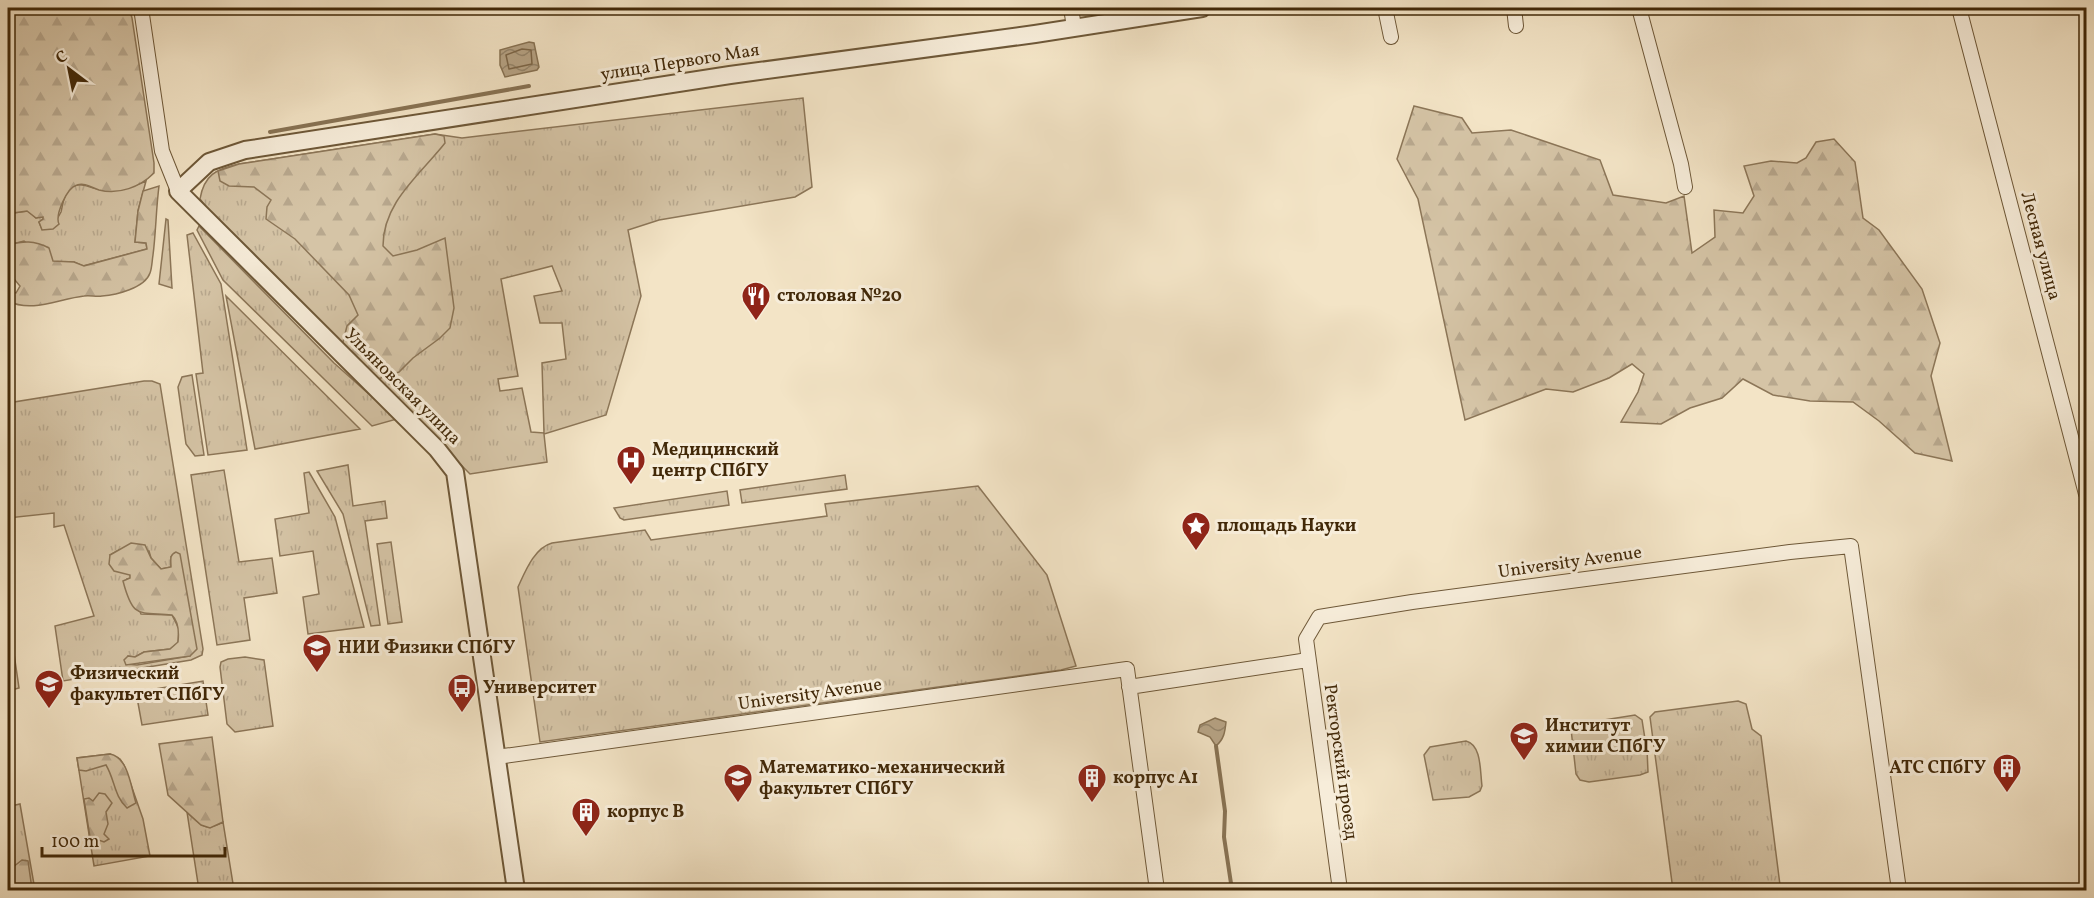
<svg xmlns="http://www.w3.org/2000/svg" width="2094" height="898" font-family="Vollkorn,serif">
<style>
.grass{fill:url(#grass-tufts);stroke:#8c7658;stroke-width:1.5;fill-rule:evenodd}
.forest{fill:url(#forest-firs);stroke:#8c7658;stroke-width:1.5}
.water{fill:url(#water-waves);stroke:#887354;stroke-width:1.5}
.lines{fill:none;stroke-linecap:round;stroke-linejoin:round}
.shore{stroke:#7c6648;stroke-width:1.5}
.stream{stroke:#887354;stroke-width:4}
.minor-casing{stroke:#6e5838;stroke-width:16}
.tertiary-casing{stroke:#6e5838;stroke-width:20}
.minor{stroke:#f7edda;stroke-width:14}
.tertiary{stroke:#f7edda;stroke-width:16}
.labels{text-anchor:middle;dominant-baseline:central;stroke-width:6;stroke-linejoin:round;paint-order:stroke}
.street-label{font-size:18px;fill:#422909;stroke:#f7edda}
.poi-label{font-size:18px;font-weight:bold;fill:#422909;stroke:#f7edda;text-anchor:start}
</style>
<defs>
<pattern id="grass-tufts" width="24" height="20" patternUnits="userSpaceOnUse" patternTransform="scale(1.5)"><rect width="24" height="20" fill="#d5c4a6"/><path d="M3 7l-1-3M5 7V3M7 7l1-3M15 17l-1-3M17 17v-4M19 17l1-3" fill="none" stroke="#b8a88e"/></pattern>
<pattern id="forest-firs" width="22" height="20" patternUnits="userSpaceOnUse" patternTransform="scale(1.5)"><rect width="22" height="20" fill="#d5c4a6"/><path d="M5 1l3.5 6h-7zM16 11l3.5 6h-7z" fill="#b8a88e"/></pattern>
<pattern id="water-waves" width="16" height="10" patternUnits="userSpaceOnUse" patternTransform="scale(1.5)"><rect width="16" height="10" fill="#b7a486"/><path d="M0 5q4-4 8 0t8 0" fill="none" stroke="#96866c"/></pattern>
</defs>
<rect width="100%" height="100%" fill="#f3e4c6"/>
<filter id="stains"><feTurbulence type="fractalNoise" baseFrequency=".00333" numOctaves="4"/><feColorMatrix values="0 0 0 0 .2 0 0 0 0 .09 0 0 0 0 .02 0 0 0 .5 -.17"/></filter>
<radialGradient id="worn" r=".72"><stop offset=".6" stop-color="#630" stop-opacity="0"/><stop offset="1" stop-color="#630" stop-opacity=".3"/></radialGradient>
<path class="grass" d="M803,98L812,187L795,197L659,220L628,230L641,296L606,415L544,434L547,462L470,474L209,211L200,199C204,175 216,169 239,164L435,134L462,138ZM552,266L562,291L534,296L540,323H562L566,359L542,363L544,433L531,432L522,388L500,391L498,379L518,376L501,279Z
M146,181L138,211L135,242L146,243L147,249L83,266L74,262H52L24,241L8,245V217L13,213L28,211L36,218L43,216L44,219L39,222L42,229L51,228C55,223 58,218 61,212C63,204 63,196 69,190C79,179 89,189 100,189C115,190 132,188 146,181Z
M199,226L334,363L397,419L372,426L223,280L197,230Z
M193,233L221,284L247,450L208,455L196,374L203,373L187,235Z
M226,296L360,429L255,449Z
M192,375L204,455L195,456L186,444L178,387L182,377Z
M144,381H152L160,384L203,649L202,655L191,660L63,681L55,626L94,616L64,525L54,527V513L8,518V403ZM119,550L149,551L151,558L161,569L171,567V556L190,656L137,665L126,664L128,656L135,657L144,652L170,649L178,643L179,629L172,615L141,614L127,579L131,578L130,575L110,555Z
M348,465L353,506L385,501L387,518L365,521L380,625L371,626L343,514L317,471Z
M224,470L239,562L272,558L277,593L244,598L250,640L217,645L191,475Z
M309,472L335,517L364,627L308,634L303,597L319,594L313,551L280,556L275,519L309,513L304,473Z
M845,475L847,489L742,503L740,490Z
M978,486L1047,575L1076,666L1061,670L540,742L518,587C525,572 534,548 552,543L645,530L651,540L827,516L825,504Z
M727,491L729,505L624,520L620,518L614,508Z
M391,542L402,622L388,624L377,544Z
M8,633H11L19,688L8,691Z
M245,657L264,660L273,726L235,732L227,724L220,667L221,662L228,659Z
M203,681L208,715L142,725L136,692Z
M1738,701L1746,704L1752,729L1761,736L1780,885L1744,890H1673L1650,717L1655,712Z
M1635,715L1642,720L1645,739L1642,740L1644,749H1647L1648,772L1640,775L1589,782L1580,780L1576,774L1571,729L1573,725Z
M1466,741C1482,745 1480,772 1482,786L1480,791L1469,797L1433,800L1424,755L1430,747Z
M110,754L120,759L124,765L143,819L150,856L94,866L77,758Z
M8,786L11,806L20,804L35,890H8Z
M187,812C201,825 205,832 223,822L234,890H199Z"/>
<path class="forest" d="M8,8H129L132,18L154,163V173C140,187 119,195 99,190C92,188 85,182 77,185C66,188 55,216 59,224L53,229L42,230L39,222L43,219V217L36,218L27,211L13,213L8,217Z
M1414,106L1462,118L1472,133L1511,130L1600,160L1613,195L1666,203L1684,196L1692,253L1715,237L1714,210L1743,213L1754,196L1744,166L1771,161L1797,163L1806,158L1816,142L1834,139L1855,162L1863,218L1879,230L1922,289L1940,343L1931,376L1952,461L1915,453L1879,421L1853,402L1810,401L1773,395L1743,379L1722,398L1690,408L1661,424L1621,422L1638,392L1644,374L1632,364L1609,378L1573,392L1546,389L1465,420L1418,199L1397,159Z
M435,134L444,136L445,143C420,175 383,202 383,246L393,256L417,250L445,238L454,308L450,328L440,338L413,358L399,372L378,379L342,346L347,326L358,315L349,295L295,239L266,219L267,207L271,200L254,187L229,186L220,181L218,171L239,164Z
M159,186C156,209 156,232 153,255C152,261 152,268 150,273C145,288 116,295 102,296C96,297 90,295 84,296C58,299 32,313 8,301V291L16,293L20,286L15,280L8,282V245C23,241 34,240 49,248L53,261L74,262L84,266L147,249L146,243L135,242L138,211L143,191Z
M166,219L168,220L172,288L159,284Z
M131,543L145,545L151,558L161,569L171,567C171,560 169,555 176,552L180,554L197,649L190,656L126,665L124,660L128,656L135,657L144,652L170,649L178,642C179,633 179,622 172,615C138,612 133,619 123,581L130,578V575L114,571L109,564L110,555Z
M212,737L223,822L210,828L201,825L168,795L159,744Z
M110,754C128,757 131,787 136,803L127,808C114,796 115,780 106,765L86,771L79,770L77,758Z
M99,793L105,794L112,803L106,812L108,824L104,834L109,839L104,842L90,837L84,799L89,798L93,801Z
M22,860L28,861L32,889L13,890L8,885V871Z"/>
<path class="water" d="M529,42L534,43L539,67L537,70L505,77L500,65V50Z
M1215,718L1226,722C1225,732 1224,739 1216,746L1210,737L1198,732L1200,725Z"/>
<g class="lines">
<path class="shore" d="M522,49L531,50L532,64L509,69L506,55Z"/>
<path class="stream" d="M270,132L529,86
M1216,746L1225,811L1224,837L1232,890"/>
<g class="minor-casing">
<path id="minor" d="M141,8L162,151L178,191
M1071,8L1074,27
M1385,8L1391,37
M1514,8L1516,26
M1639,8L1681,164L1685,187
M1959,8L2086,494
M1129,687L1308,660
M497,757L1127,669L1157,890
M1340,890L1306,639L1319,617L1412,602L1790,552L1851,546L1899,890"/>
</g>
<g class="tertiary-casing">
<path id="tertiary" d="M516,890L455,472L437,449L178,191L209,162L245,150L730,75L1035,34L1202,8"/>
</g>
<use href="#minor" class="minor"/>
<use href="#tertiary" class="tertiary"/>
</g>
<defs>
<g id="restaurant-pin" transform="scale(1.5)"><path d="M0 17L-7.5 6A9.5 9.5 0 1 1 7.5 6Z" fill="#8f2418" stroke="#f7edda"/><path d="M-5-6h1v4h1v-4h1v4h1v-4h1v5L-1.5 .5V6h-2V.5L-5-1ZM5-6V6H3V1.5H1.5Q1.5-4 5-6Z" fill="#fff"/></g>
<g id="hospital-pin" transform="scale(1.5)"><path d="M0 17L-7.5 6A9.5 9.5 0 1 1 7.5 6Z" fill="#8f2418" stroke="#f7edda"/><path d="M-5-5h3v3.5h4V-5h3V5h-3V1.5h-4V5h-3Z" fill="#fff"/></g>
<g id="sight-pin" transform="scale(1.5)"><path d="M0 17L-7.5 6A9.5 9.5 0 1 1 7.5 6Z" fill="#8f2418" stroke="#f7edda"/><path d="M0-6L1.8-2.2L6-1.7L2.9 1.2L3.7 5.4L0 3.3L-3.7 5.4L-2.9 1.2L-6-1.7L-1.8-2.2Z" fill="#fff"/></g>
<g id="university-pin" transform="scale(1.5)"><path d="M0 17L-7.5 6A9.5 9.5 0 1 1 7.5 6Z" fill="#8f2418" stroke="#f7edda"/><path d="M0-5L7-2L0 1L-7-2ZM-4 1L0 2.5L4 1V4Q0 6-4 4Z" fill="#fff"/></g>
<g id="bus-pin" transform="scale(1.5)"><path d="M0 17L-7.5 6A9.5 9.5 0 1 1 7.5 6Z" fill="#8f2418" stroke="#f7edda"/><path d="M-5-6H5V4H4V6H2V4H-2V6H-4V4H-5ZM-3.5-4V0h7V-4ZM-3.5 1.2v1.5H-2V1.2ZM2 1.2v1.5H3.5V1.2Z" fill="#fff"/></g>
<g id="building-pin" transform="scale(1.5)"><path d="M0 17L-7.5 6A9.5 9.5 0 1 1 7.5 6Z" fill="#8f2418" stroke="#f7edda"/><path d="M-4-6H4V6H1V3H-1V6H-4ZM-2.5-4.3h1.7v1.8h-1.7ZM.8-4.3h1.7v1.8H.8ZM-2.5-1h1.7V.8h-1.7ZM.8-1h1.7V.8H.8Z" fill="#fff"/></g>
</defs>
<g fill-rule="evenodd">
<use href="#restaurant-pin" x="756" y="296"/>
<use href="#hospital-pin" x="631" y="460"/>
<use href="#sight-pin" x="1196" y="526"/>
<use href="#university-pin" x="317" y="648"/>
<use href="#university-pin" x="49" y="684"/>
<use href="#bus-pin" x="462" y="688"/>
<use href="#university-pin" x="1524" y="736"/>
<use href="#building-pin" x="2007" y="768"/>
<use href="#university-pin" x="738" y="778"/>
<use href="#building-pin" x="1092" y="778"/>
<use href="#building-pin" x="586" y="812"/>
</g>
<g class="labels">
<g class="street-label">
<text transform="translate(680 63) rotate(-9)">улица Первого Мая</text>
<text transform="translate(2040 246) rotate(75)">Лесная улица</text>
<text transform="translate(402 387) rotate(45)">Ульяновская улица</text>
<text transform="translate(1570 563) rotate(-8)">University Avenue</text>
<text transform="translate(810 695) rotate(-8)">University Avenue</text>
<text transform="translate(1340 762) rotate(82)">Ректорский проезд</text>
</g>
<g class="poi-label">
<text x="777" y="296">столовая №20</text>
<text x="652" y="450">Медицинский<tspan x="652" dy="21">центр СПбГУ</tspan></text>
<text x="1217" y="526">площадь Науки</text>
<text x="338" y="648">НИИ Физики СПбГУ</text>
<text x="70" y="674">Физический<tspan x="70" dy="21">факультет СПбГУ</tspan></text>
<text x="483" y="688">Университет</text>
<text x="1545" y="726">Институт<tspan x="1545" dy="21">химии СПбГУ</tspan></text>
<text x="759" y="768">Математико-механический<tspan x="759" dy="21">факультет СПбГУ</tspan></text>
<text x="1986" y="768" text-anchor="end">АТС СПбГУ</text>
<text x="1113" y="778">корпус А1</text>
<text x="607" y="812">корпус В</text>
</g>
</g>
<rect width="2094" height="898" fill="none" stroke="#f3e4c6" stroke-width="30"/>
<rect x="9" y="9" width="2076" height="880" fill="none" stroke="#422909" stroke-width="3"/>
<rect x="15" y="15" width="2064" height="868" fill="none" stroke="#422909" stroke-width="1.5"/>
<g transform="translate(69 69) rotate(328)" stroke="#f7edda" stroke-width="4.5" paint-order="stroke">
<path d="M0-4.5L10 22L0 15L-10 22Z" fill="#422909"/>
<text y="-9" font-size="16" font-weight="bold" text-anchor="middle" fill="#422909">С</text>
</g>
<path d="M42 847v9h183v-9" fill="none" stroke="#422909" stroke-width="3"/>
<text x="51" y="847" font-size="18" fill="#422909" stroke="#f7edda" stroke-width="4.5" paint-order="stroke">100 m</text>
<rect width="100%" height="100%" filter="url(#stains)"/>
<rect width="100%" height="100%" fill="url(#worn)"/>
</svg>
